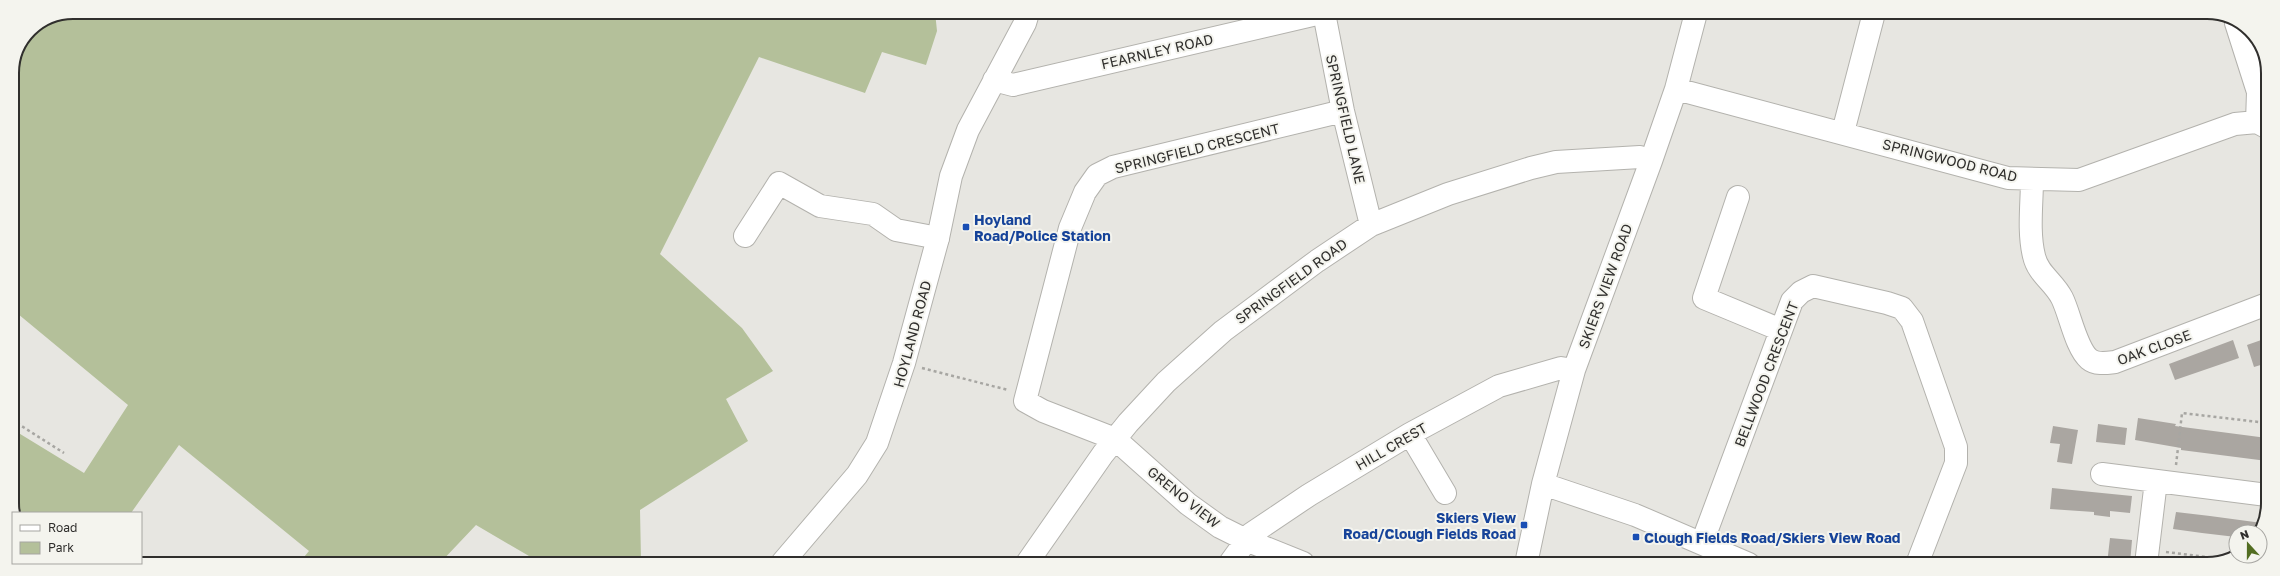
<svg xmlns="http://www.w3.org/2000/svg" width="2280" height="576" font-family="'Golos Text',sans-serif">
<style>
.green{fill:#b4c09a}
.building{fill:#aaa6a1}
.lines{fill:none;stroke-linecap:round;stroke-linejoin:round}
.minor-casing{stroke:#b3b2ad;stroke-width:24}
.major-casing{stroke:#b3b2ad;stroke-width:24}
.path{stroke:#a7a6a2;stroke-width:2.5;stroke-dasharray:3 3;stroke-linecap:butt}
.minor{stroke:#fff;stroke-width:22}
.major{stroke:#fff;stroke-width:22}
.transit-dot{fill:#1a4fb4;stroke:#f4f4ee;stroke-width:1.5}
.labels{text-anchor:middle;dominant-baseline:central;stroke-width:4;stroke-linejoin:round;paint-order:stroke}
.street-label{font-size:14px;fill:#302f2d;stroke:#f4f4ee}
.transit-label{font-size:14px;font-weight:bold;fill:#164399;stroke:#f4f4ee;text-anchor:start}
.rim{fill:none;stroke:#302f2d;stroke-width:2}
</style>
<rect width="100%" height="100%" fill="#e7e6e1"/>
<path class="green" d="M73,12H935L937,31L926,65L882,52L865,93L759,57L660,254L742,328L773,371L726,399L748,441L640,510L641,560L637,563H541L476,525L440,563H299L309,551L179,445L131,513H23L12,506V429L84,473L128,405L12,309V73L30,30Z"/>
<path class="building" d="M2267,338V363L2254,367L2247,345Z
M2233,340L2239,358L2175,380L2169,364Z
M2138,418L2176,424L2175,426L2267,438V461L2181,450V448L2135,440Z
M2098,424L2127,428L2125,445L2096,442Z
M2053,426L2078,430L2072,464L2057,462L2060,444L2050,443Z
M2052,488L2132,496L2130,513L2110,511V517L2094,515V512L2050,509Z
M2176,512L2210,516L2262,523L2256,532H2236V537L2202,533L2173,529Z
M2110,538L2132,540L2130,564H2107Z"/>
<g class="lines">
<g class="minor-casing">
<path id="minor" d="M1324,13L1343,111L1371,225
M2236,23L2258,92L2257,122
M1676,89L2008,178L2079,180L2235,124L2257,122L2268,128
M1843,132L1874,13
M2032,179C2032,203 2028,232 2034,256C2038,274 2054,282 2062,298C2070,314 2076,348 2089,359C2096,365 2107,363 2115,362L2267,304
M1738,197L1704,298L1781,330
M745,236L779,183L820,206L873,214L896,230L938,238
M1410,434L1445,493
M2102,474L2267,495
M1543,484L1635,515L1749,564
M1702,543L1792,301L1801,292L1813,286L1887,303L1902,308L1912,321L1956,447V463L1917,564
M1027,563L1103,454L1128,423L1166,382L1223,331L1317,261L1371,225L1448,194L1531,168L1556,162L1640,157L1651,161
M1230,563L1251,534L1309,495L1410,434L1499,386L1561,368L1574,370
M1303,563L1246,540L1220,527L1188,504L1115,439L1043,411L1025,401L1070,228L1085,192L1097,175L1113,167L1343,111
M1526,564L1543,484L1574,370L1651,161L1676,89L1696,13
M2146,564L2156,481"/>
</g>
<g class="major-casing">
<path id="major" d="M994,80L1013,85L1321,13
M782,563L857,475L877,443L904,363L938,238L951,176L968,130L1025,23L1028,13"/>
</g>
<path class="path" d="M922,368L1008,390
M12,420L64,453
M2176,465L2182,413L2267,423
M2166,552L2223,559"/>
<use href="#minor" class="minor"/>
<use href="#major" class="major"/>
</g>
<g class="transit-dot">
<rect x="962" y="223" width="8" height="8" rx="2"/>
<rect x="1520" y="521" width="8" height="8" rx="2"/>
<rect x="1632" y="533" width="8" height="8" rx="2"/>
</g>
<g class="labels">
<g class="street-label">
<text transform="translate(1157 51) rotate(-13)">FEARNLEY ROAD</text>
<text transform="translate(1346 119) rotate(77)">SPRINGFIELD LANE</text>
<text transform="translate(1197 148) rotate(-14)">SPRINGFIELD CRESCENT</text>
<text transform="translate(1950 160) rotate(14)">SPRINGWOOD ROAD</text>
<text transform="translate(1291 281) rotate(-36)">SPRINGFIELD ROAD</text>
<text transform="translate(1605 286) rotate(-70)">SKIERS VIEW ROAD</text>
<text transform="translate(912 334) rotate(-75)">HOYLAND ROAD</text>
<text transform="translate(2154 347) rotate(-20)">OAK CLOSE</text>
<text transform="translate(1766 374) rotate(-69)">BELLWOOD CRESCENT</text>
<text transform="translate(1391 446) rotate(-30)">HILL CREST</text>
<text transform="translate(1184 497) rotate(39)">GRENO VIEW</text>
</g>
<g class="transit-label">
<text x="974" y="219">Hoyland<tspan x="974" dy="16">Road/Police Station</tspan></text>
<text x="1516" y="517" text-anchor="end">Skiers View<tspan x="1516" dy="16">Road/Clough Fields Road</tspan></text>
<text x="1644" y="537">Clough Fields Road/Skiers View Road</text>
</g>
</g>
<path d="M0 0H2280V576H0ZM73 19H2207A54 54 0 0 1 2261 73V503A54 54 0 0 1 2207 557H73A54 54 0 0 1 19 503V73A54 54 0 0 1 73 19Z" fill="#f4f4ee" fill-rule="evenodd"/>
<path class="rim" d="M73 19H2207A54 54 0 0 1 2261 73V503A54 54 0 0 1 2207 557H73A54 54 0 0 1 19 503V73A54 54 0 0 1 73 19Z"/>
<rect x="12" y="512" width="130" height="52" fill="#f4f4ee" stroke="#a6a5a1"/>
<rect x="20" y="525" width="20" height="6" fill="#ffffff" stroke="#a6a5a1"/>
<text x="48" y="532" font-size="12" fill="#302f2d">Road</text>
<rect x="20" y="542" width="20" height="12" fill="#b4c09a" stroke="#a6a5a1"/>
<text x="48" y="552" font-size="12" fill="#302f2d">Park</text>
<g transform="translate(2248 544) rotate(339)"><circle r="19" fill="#f4f4ee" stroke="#a6a5a1"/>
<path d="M0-3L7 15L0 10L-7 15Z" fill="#526d21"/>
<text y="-6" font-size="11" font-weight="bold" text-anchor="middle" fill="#302f2d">N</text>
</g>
</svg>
